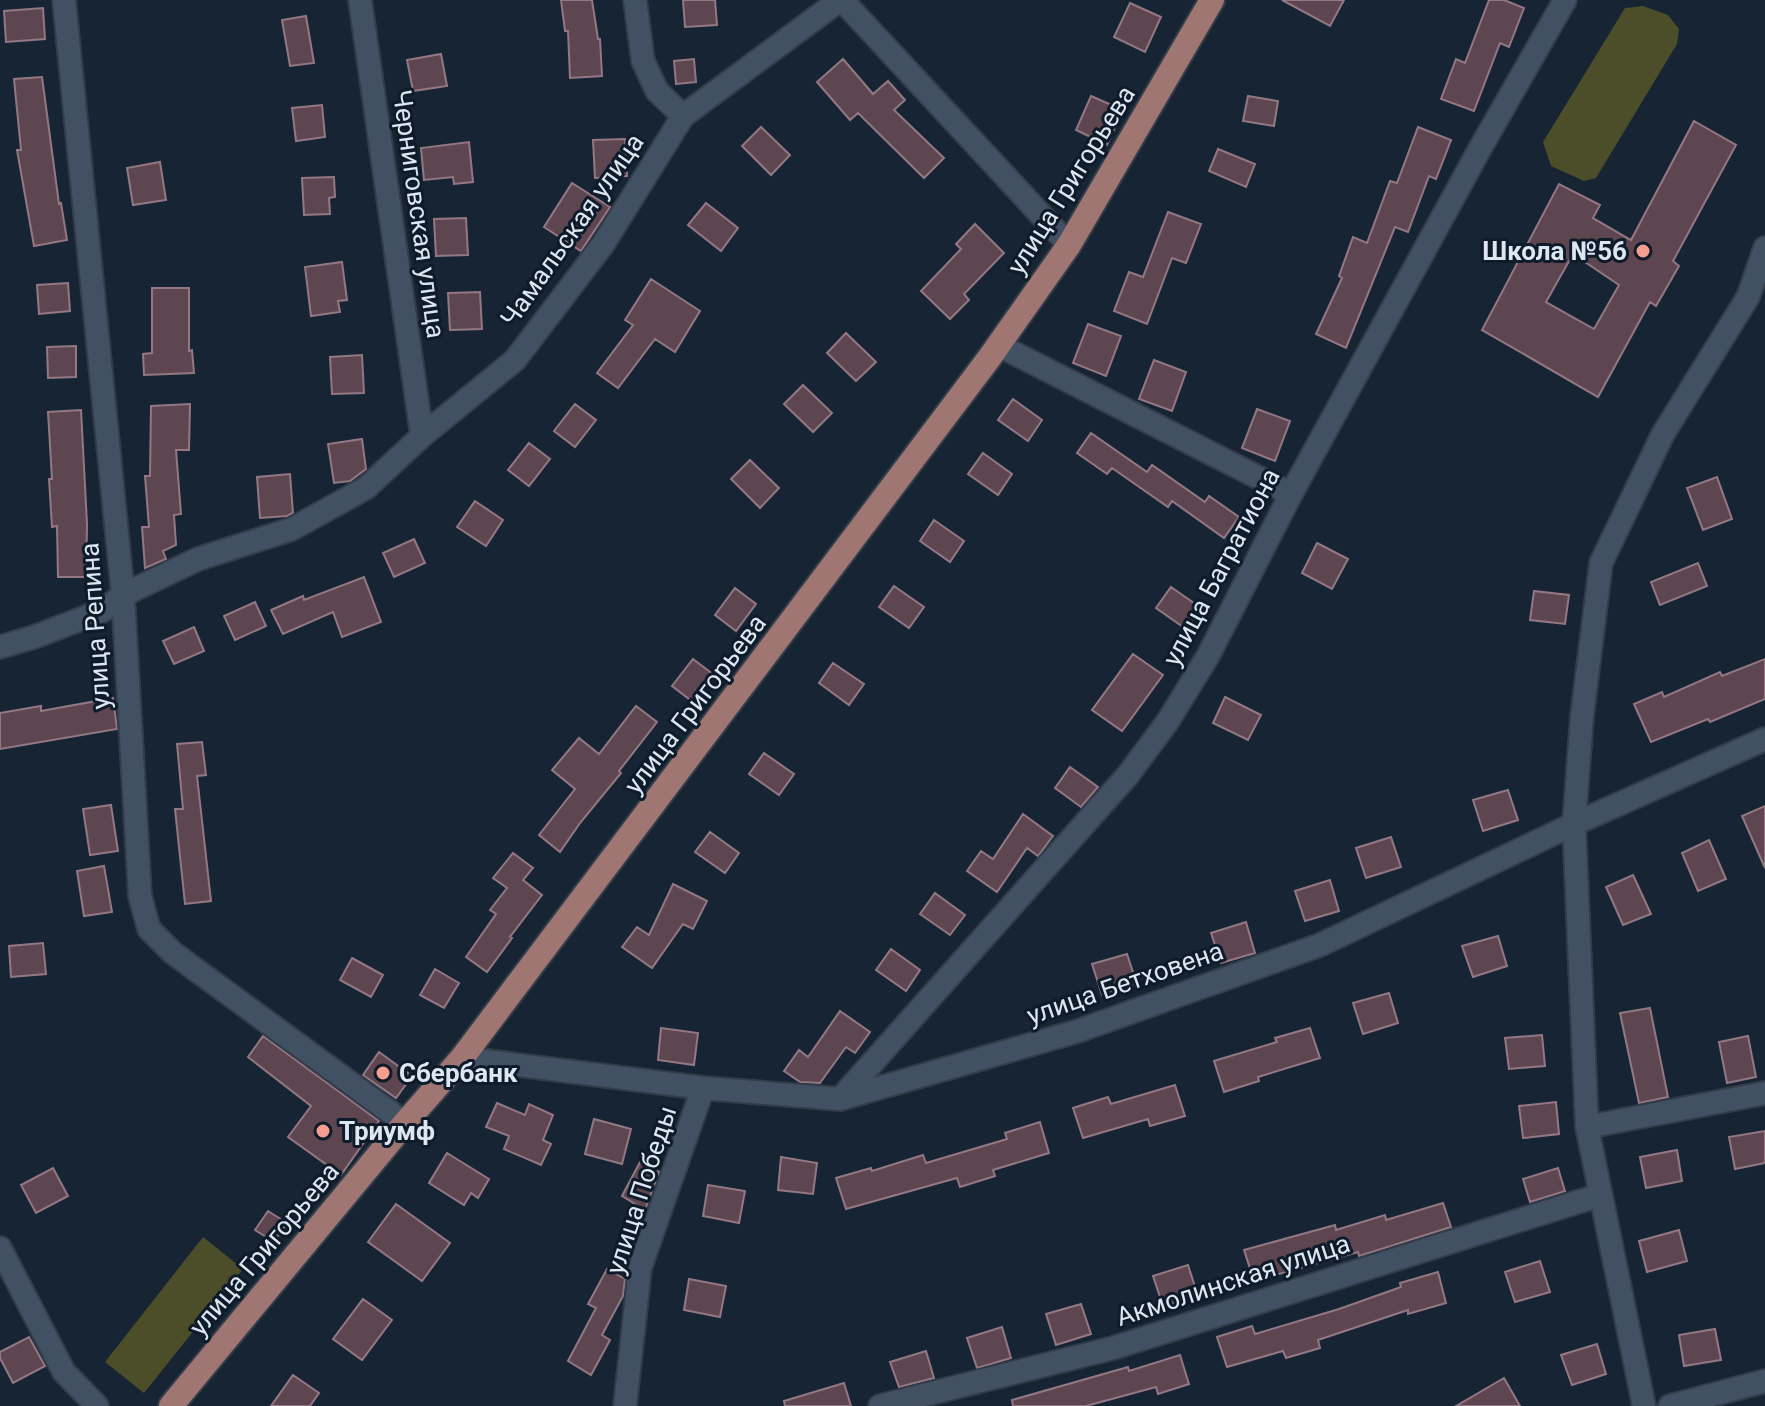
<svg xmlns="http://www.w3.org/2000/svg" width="1765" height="1406" font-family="Roboto,sans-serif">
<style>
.green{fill:#4b4e28}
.building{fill:#5e4650;stroke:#937884;stroke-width:2;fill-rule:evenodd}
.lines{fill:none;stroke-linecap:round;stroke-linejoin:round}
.minor-casing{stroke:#333d4a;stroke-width:26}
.major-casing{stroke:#333d4a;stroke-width:28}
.minor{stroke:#415063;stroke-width:22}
.major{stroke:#a07672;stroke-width:24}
.poi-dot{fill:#f59d8e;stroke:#0d1b2a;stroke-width:3}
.labels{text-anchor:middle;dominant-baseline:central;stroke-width:6;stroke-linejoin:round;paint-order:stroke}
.street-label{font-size:26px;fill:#dde6f1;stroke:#0d1b2a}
.poi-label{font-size:26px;font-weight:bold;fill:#dde6f1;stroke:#0d1b2a;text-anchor:start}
</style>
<rect width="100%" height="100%" fill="#162434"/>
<path class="green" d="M1643,6L1668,15L1679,29L1677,44L1596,178L1584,181L1551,166L1543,142L1625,8Z
M203,1237L243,1269L144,1393L105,1362Z"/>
<path class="building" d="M561,0H592L598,39H600L602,76L570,78L568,31H565Z
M683,0H715L717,25L685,27Z
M1282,0H1344L1330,26Z
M1489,0H1504L1524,8L1509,47L1500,43L1474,111L1441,99L1456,59L1465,63Z
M1130,3L1161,17L1145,52L1114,37Z
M43,8L45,39L6,42L4,11Z
M306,16L314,63L290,66L282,20Z
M441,54L447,86L413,91L407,60Z
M694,59L696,82L676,84L674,61Z
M843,59L873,94L888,81L905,100L894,110L944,158L924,178L858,113L850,120L817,82Z
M42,77L59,204L61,203L67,240L34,246L17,150H21L14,79Z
M1091,96L1123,110L1107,145L1076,130Z
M1248,96L1278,101L1274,126L1243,121Z
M322,105L325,137L296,141L292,108Z
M1694,121L1736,145L1673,261L1679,266L1656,306L1650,302L1598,397L1482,330L1559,184L1600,205L1593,218L1631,240ZM1573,254L1619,285L1594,329L1546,302Z
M761,127L790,155L771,175L742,146Z
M1418,127L1451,140L1436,179L1429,176L1408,232L1395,227L1346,348L1316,334L1342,278L1339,276L1353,237L1367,243L1390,181L1397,183Z
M625,139L627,176L595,178L593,140Z
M469,142L473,182L454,184L453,177L424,180L421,148Z
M1218,149L1255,164L1246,187L1209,171Z
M160,162L166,200L133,205L127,168Z
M334,177L335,197L329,198L330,214L304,215L302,178Z
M572,183L610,207L581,251L544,227Z
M706,203L738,228L721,251L688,225Z
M1168,212L1201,224L1186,263L1172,258L1147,324L1114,311L1129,272L1143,277Z
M466,218L468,255L436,256L434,219Z
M975,224L1004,253L964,294L969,300L950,319L921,291L961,249L956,244Z
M342,262L347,300L338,301L340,312L311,316L305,267Z
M651,279L700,311L675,352L655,339L618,388L597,373L633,325L625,320Z
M68,283L70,311L39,314L37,285Z
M152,288H189V351L192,350L194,373L144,375L143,354L152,353Z
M480,292L482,329L450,330L448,293Z
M1088,324L1121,336L1106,376L1073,363Z
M846,333L876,362L856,381L827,353Z
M76,346V377L48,378L47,347Z
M362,355L364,393L332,394L330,357Z
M1154,360L1186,372L1172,411L1139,399Z
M803,385L832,413L813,432L784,404Z
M1013,399L1042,420L1028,441L998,420Z
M190,404L189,450H176L181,514L174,515L176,545L163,551L166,559L145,568L142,527H149L145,476H150L151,406Z
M575,404L596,420L575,447L554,431Z
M1257,409L1290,421L1275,461L1242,448Z
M81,410L87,524L86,577H58L57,526L52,527L49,479H52L48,412Z
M1091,433L1147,472L1152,465L1205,502L1209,496L1239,517L1224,538L1172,501L1168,507L1112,468L1107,474L1077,453Z
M362,439L366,469L350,481L334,483L328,444Z
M529,443L550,459L529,486L508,470Z
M983,453L1012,474L998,495L968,474Z
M750,460L779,488L760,508L731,479Z
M290,474L293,513L287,516L260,518L257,477Z
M1717,477L1732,519L1703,530L1687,488Z
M475,501L503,520L486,546L457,527Z
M934,520L964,541L950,562L920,541Z
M414,539L425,563L394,577L383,553Z
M1317,543L1348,559L1332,589L1302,573Z
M1698,563L1707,586L1660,605L1651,582Z
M364,577L381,622L342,637L333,612L283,634L271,610L303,596L304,600Z
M894,586L924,607L909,628L879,607Z
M1171,587L1201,608L1186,629L1156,608Z
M735,588L756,604L736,631L715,615Z
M1534,591L1569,595L1565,624L1530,620Z
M255,602L266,626L235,640L224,616Z
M194,627L204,651L174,664L163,641Z
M1133,654L1163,675L1122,731L1092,710Z
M693,659L714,675L693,702L672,686Z
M1765,659V699L1710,722L1708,719L1651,742L1634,704L1662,692L1664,697L1720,672L1722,676Z
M833,663L864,684L849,705L819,683Z
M1225,697L1261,715L1248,740L1213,723Z
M113,698L117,729L0,749V713L41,706V711Z
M636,706L657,722L619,771L621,773L580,823L560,852L539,835L575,789L552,770L579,738L599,754Z
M202,742L206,775L197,776L211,901L185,904L175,809H183L177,744Z
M764,753L794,774L779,795L749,774Z
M1070,767L1098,787L1081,807L1055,788Z
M1508,790L1518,820L1483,831L1473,800Z
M111,805L118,851L90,855L83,809Z
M1765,806V868L1742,816Z
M1023,814L1053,836L1038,856L1027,848L997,892L967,871L981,851L993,859Z
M710,832L739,853L725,873L695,852Z
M1391,837L1401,867L1366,878L1356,848Z
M1709,840L1726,879L1698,891L1682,853Z
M513,853L533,868L523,880L542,895L510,937L512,938L487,972L466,957L496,914L490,910L507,888L493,878Z
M104,866L112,912L84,916L77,871Z
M1633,875L1651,914L1623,925L1606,887Z
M1330,880L1339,911L1305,921L1295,891Z
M673,884L707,901L693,929L683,924L652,968L622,947L637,927L649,935Z
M935,893L965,915L950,935L920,914Z
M1246,922L1255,953L1221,963L1211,933Z
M1498,936L1507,966L1473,977L1462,946Z
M43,943L46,974L11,977L9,946Z
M891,949L920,970L906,991L876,970Z
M1127,954L1137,984L1102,995L1092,964Z
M352,958L383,975L371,997L340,980Z
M435,969L459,983L444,1008L420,995Z
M1389,993L1398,1023L1363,1034L1353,1003Z
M1650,1008L1668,1097L1639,1103L1620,1013Z
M840,1011L870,1032L855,1053L846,1047L820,1083L800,1082L784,1071L799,1050L808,1057Z
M661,1028L698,1033L694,1065L658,1060Z
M1310,1028L1320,1058L1258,1077L1259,1081L1224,1092L1214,1061L1277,1042L1275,1038Z
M1542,1035L1545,1066L1509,1069L1505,1038Z
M263,1036L379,1121L341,1175L288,1137L311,1106L248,1057Z
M1748,1036L1756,1077L1727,1083L1719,1042Z
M379,1052L412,1076L396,1098L363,1075Z
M1175,1085L1185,1116L1150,1126L1148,1119L1083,1138L1073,1108L1108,1097L1111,1104Z
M1556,1102L1559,1134L1523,1138L1519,1106Z
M497,1103L525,1115L529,1104L553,1115L543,1140L551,1144L541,1165L504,1149L509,1136L486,1127Z
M594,1119L631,1129L622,1164L585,1154Z
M1040,1122L1049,1153L993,1170L995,1176L960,1187L957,1178L846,1209L836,1178L871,1168L872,1171L923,1155L926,1163L1007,1139L1005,1133Z
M1765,1131V1163L1735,1169L1729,1137Z
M1677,1150L1682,1181L1646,1188L1640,1157Z
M447,1153L489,1179L478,1198L471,1193L464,1205L429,1183Z
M781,1157L817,1163L813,1194L778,1190Z
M640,1162L659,1172L645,1210L622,1196Z
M53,1168L68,1196L36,1213L21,1185Z
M1558,1168L1565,1191L1530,1202L1523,1179Z
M708,1185L745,1191L739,1223L703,1216Z
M1443,1203L1451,1227L1359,1256L1358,1252L1254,1281L1244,1250L1335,1225L1336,1230L1385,1215L1386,1220Z
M396,1204L450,1243L422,1281L368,1242Z
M268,1211L287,1223L274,1242L255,1230Z
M1679,1230L1687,1261L1647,1272L1639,1241Z
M1540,1261L1550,1292L1515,1302L1505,1272Z
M1188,1265L1198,1296L1163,1306L1153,1276Z
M607,1269L625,1279L623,1296L602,1335L610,1340L591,1375L568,1361L596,1308L588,1304Z
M1438,1272L1446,1303L1408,1314V1310L1318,1340L1320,1348L1286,1358L1283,1351L1227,1367L1217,1337L1252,1326L1255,1334L1339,1309L1401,1287L1400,1283Z
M689,1279L726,1286L720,1317L684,1310Z
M363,1299L392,1320L362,1360L333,1339Z
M1081,1304L1091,1334L1056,1345L1046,1314Z
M1002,1327L1011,1358L977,1368L967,1338Z
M1715,1329L1721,1360L1684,1366L1679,1335Z
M29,1337L45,1366L13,1383L0,1358V1352Z
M1597,1344L1606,1374L1572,1385L1561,1355Z
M926,1351L934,1378L899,1387L890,1362Z
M1180,1355L1189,1384L1158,1394L1156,1387L1086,1406H1013L1012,1400L1128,1367L1129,1371Z
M293,1375L319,1393L310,1406H271Z
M1504,1378L1520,1406H1456Z
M844,1383L851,1406H785L784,1401Z"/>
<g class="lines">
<g class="minor-casing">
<path id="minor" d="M64,0L123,595L140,896L149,929L173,953L405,1123
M360,0L422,436
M635,0L643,61L657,91L683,116
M842,0L1069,245
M998,345L1291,494
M0,647L34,637L102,611L123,595L198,559L292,529L366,488L422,436L515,360L604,243L683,116L840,0
M462,1058L703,1088L840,1099L1078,1031L1320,945L1574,824L1765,739
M841,1098L1128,775L1168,721L1208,656L1291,494L1482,145L1565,0
M1587,1127L1765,1093
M0,1248L64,1372L97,1406
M625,1406L640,1268L703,1088
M880,1406L1113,1348L1600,1195
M1644,1406L1587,1127L1574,824L1582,716L1601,563L1663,434L1748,297L1765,248
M1670,1406L1765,1381"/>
</g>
<g class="major-casing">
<path id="major" d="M171,1406L405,1123L462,1058L990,357L1069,245L1212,0"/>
</g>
<use href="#minor" class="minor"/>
<use href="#major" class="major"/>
</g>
<g class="poi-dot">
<circle cx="1643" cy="251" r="8"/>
<circle cx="383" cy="1073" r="8"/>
<circle cx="323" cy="1131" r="8"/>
</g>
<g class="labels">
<g class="street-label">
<text transform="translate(1071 180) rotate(-58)">улица Григорьева</text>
<text transform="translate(419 214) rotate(82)">Черниговская улица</text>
<text transform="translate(572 230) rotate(-55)">Чамальская улица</text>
<text transform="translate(1221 567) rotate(-62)">улица Багратиона</text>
<text transform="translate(95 626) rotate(-94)">улица Репина</text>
<text transform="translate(695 704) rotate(-53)">улица Григорьева</text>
<text transform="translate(1125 983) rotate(-19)">улица Бетховена</text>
<text transform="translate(641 1190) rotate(-72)">улица Победы</text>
<text transform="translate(264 1249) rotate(-50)">улица Григорьева</text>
<text transform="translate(1233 1280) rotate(-18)">Акмолинская улица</text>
</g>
<g class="poi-label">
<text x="1627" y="251" text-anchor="end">Школа №56</text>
<text x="399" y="1073">Сбербанк</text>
<text x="339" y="1131">Триумф</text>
</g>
</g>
</svg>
